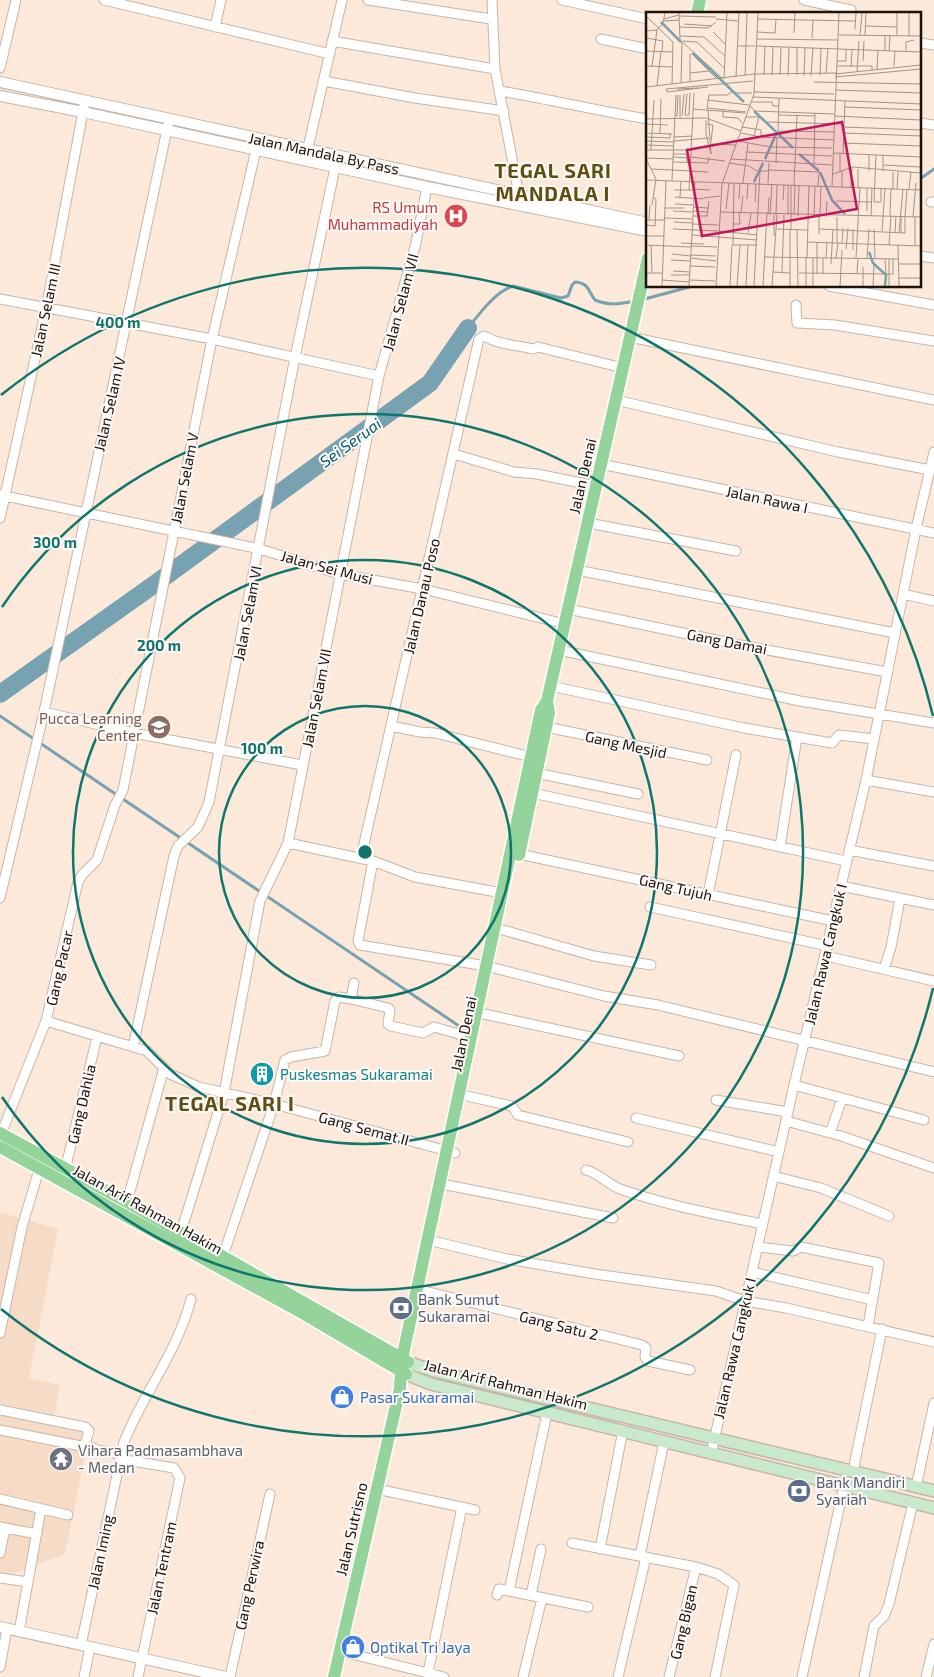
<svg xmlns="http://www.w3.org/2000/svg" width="934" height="1677" font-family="'Exo 2',sans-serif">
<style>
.built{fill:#f6dbc6}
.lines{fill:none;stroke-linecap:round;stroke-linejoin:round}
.stream{stroke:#77a2b1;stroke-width:3}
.river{stroke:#77a2b1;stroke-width:18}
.minor-casing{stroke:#c9b5a6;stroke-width:11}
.tertiary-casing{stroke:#c9b5a6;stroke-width:12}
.secondary-casing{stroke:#c9b5a6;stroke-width:14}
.primary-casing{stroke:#fff;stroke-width:15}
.minor{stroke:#fff;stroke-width:9}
.tertiary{stroke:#fff;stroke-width:10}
.secondary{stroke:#c9e9cd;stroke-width:11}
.primary{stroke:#94d39a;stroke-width:12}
.ring{fill:none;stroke:#0f766e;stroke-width:2.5}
.labels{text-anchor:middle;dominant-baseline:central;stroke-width:4;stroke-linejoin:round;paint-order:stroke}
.street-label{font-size:15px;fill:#1b140f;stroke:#fef9f6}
.health-label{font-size:15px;fill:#be3a42;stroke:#fef9f6;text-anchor:end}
.education-label{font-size:15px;fill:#785e54;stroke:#fef9f6;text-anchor:end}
.culture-label{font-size:15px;fill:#0d838f;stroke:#fef9f6;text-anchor:start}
.service-label{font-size:15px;fill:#4e5e75;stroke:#fef9f6;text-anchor:start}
.shop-label{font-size:15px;fill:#366cbe;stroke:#fef9f6;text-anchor:start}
.worship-label{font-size:15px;fill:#5b616d;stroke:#fef9f6;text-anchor:start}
.water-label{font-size:16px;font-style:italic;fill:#015e73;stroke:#fef9f6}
.district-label{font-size:20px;font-weight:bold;letter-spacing:1px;fill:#5e4f11;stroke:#fef9f6}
.inset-river{fill:none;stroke:#77a2b1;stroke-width:2.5}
.inset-road{fill:none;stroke:#a39488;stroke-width:1}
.view{fill:#c2185b;fill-opacity:0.15;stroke:#c2185b;stroke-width:2.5}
.inset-edge{fill:none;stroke:#1b140f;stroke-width:2.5}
.centre{fill:#0f766e;stroke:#fef9f6;stroke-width:2.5}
.ring-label{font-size:15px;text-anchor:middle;font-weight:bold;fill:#0f766e;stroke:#fef9f6;stroke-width:4;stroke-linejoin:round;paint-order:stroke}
</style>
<rect width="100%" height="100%" fill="#fde9d9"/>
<path class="built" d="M0,1212L58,1229L29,1378L60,1385L53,1424L90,1430L65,1554L0,1579Z"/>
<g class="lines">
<path class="stream" d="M920,179L934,169
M641,300L693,286
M468,328C480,313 495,292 513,286L561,298L568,296L572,285L575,282C589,283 588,291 595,300C609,306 620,304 635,301
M0,716L462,1028"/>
<path class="river" d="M0,694L159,581L430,383L468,328"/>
<g class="minor-casing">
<path id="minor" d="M104,0L330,54
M368,0L491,19
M492,0L495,69L519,195
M562,0L648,19
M804,0L851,10
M215,27L221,0
M601,39L648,49
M332,41L495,69
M920,43L934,45
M0,68L16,0
M324,81L415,98L504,111
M500,91C549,99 598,111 648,119
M920,123L934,125
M306,156L342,0
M931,202H934
M920,256L934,258
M829,286L934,305
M0,299L212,339L379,376
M796,305L797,323L835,325L934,341
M630,337L934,400
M616,400L838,452L930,470
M454,454L514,472L537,474L596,486
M601,464L934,533
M0,495L260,549L339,574L423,589L565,624
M0,518L46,309L85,101
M588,523L736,551
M577,570L895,633
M903,594L934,601
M568,609L740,645L887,672
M559,650L800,701L934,723
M551,686L744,728L832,743L839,735L874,739
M44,712L134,733L302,765
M391,726L420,732L435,733L531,757
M546,727L707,760
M536,773L638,794
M866,780L934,792
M528,792L846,861
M288,843L373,861L415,877L502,893
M780,847L797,737
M849,850L934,866
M519,854L833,921
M361,857L479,339L484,336C500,345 516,345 533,349L538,347L623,368
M373,861L358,941L360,945L486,966L604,996L658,1005L934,1072
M841,886L934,905
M708,895L736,755
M0,898L44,712L169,120
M650,907L828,946
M503,930L594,956L651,965
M826,956L934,981
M884,969L891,947L900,899
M351,999L388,1008L390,1010L388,1024L391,1026L423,1033L434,1027L459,1034L469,1044
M484,1014L679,1056
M46,1021L147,1051L170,1074L199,1087L274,1104L455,1153
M133,1047L174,856L178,846L198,827L209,802L295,357L335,168
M794,1085L924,1120
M467,1096L512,1106L518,1115L628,1142
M716,1100L788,1112
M636,1118L779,1152
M786,1121L841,1136L934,1168
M830,1133L842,1099
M1,1134L46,1021L78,882L82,875L97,860L115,805L123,790L212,339L256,150
M65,1170L97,1037
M586,1170C601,1174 609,1186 623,1190C669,1206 716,1214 762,1224
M773,1176L821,1188L889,1216
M447,1185L613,1218
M127,1202L164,1068
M181,1232L224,1093L260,901L288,843L379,376L416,243L427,187
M428,1240L507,1259L595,1274L716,1291L745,1301L786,1308L934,1342
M758,1247L793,1251L801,1247L879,1263L868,1326
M223,1256L274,1104L285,1060L291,1057L325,1051L335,1001L339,997L351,999L354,983
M752,1272L873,1300
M417,1289L642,1345L646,1348L645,1357L648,1361L690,1370
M0,1333L22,1227L41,1163
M0,1410L85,1427L89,1431L85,1444L81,1446L0,1430
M547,1413L509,1591L588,1607
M85,1444L97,1450L121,1454
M711,1454L794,1085L866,780L916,529L934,452
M120,1459L174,1468L180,1478L138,1677
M853,1471L882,1329
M916,1487L934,1403
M377,1489L475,1510
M0,1499L68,1515
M0,1527L37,1534
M572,1543L696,1567L718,1574L734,1585L715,1677
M600,1549L623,1430
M0,1553L5,1528
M640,1556L664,1442
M0,1578L28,1582
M497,1595L499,1589L509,1591
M531,1595L541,1549
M19,1632L41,1509
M81,1645L124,1442C144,1392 177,1353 191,1299
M340,1651L444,1677
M0,1667L7,1629
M428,1673L462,1507
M84,1677L90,1647
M230,1677L270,1494
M523,1677L542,1598
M618,1677L646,1557
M669,1677L696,1567
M802,1677L844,1486
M864,1677L874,1626L884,1616L889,1604L913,1503
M926,1677L934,1644"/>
</g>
<g class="tertiary-casing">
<path id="tertiary" d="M0,82L648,223
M0,96L83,112L427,187L648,231
M0,1627L226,1677"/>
</g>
<g class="secondary-casing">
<path id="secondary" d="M410,1363L434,1371L934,1491
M408,1375L431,1384L934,1508"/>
</g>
<g class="primary-casing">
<path id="primary" d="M697,14L700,0
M519,855L549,713L547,701
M0,1133L127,1202L408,1362
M0,1147L306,1315L406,1374
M334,1677L400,1388L402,1359L541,710L547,701L648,258"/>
</g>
<use href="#minor" class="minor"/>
<use href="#tertiary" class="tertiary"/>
<use href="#secondary" class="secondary"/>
<use href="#primary" class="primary"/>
</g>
<g class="ring">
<circle cx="365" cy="852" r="146"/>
<circle cx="365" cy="852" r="292"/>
<path d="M2 607A438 438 0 1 1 2 1097"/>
<path d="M933 988A584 584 0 0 1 1 1309M1 395A584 584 0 0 1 933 716"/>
</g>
<defs>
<g id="hospital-disc" transform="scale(1.25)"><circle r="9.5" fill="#e0444e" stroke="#fef9f6"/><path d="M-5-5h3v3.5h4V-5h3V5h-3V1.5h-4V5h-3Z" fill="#fff"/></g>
<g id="school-disc" transform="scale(1.25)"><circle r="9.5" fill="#8d6e63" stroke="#fef9f6"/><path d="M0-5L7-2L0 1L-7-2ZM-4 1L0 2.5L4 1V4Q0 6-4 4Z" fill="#fff"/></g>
<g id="building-disc" transform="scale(1.25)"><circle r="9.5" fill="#0f9aa8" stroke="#fef9f6"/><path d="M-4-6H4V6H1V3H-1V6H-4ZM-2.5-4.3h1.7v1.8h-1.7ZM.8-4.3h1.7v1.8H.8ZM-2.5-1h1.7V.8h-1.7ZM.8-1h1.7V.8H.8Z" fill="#fff"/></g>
<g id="bank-disc" transform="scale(1.25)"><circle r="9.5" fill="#5c6f8a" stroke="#fef9f6"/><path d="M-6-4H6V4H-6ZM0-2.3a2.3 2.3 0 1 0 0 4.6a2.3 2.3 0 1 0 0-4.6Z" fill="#fff"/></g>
<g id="shop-disc" transform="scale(1.25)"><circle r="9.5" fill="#3f7fe0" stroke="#fef9f6"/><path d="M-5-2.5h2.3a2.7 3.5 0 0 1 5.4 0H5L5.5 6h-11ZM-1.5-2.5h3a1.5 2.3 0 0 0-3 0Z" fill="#fff"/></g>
<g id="temple-disc" transform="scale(1.25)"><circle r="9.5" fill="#6b7280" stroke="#fef9f6"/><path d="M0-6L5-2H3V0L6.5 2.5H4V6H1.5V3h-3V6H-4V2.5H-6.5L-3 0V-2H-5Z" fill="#fff"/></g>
</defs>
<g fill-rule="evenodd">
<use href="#hospital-disc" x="456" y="216"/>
<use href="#school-disc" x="159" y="727"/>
<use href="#building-disc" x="262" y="1074"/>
<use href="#bank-disc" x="401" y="1308"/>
<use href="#shop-disc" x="342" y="1397"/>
<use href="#temple-disc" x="61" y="1459"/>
<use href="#bank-disc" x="799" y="1491"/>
<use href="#shop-disc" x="353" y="1647"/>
</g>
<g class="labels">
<g class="street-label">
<text transform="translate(324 153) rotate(12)">Jalan Mandala By Pass</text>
<text transform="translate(400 302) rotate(-75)">Jalan Selam VII</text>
<text transform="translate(45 310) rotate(-78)">Jalan Selam III</text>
<text transform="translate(109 404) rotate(-77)">Jalan Selam IV</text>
<text transform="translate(582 476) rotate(-77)">Jalan Denai</text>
<text transform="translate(184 478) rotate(-79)">Jalan Selam V</text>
<text transform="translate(767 499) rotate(12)">Jalan Rawa I</text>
<text transform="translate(327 567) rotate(15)">Jalan Sei Musi</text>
<text transform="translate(421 596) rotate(-77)">Jalan Danau Poso</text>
<text transform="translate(247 613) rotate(-79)">Jalan Selam VI</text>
<text transform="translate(727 641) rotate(11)">Gang Damai</text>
<text transform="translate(316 698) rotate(-79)">Jalan Selam VII</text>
<text transform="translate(626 744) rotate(12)">Gang Mesjid</text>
<text transform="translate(676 887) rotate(13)">Gang Tujuh</text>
<text transform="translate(825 954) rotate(-77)">Jalan Rawa Cangkuk I</text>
<text transform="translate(59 968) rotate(-77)">Gang Pacar</text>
<text transform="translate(463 1034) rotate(-78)">Jalan Denai</text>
<text transform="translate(81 1104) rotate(-77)">Gang Dahlia</text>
<text transform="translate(364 1128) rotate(15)">Gang Semat II</text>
<text transform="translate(148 1209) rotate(29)">Jalan Arif Rahman Hakim</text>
<text transform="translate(559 1325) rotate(14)">Gang Satu 2</text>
<text transform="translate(734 1348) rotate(-77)">Jalan Rawa Cangkuk I</text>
<text transform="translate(506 1384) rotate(14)">Jalan Arif Rahman Hakim</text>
<text transform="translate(351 1529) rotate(-77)">Jalan Sutrisno</text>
<text transform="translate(100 1552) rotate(-78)">Jalan Iming</text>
<text transform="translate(161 1568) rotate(-78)">Jalan Tentram</text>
<text transform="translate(249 1585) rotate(-78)">Gang Perwira</text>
<text transform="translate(683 1622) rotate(-77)">Gang Bigan</text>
</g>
<g class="health-label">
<text x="438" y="207">RS Umum<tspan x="438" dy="17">Muhammadiyah</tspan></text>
</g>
<g class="education-label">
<text x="142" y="718">Pucca Learning<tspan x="142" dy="17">Center</tspan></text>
</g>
<g class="culture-label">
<text x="280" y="1074">Puskesmas Sukaramai</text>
</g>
<g class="service-label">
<text x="418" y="1299">Bank Sumut<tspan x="418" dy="17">Sukaramai</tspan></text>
<text x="816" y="1482">Bank Mandiri<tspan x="816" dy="17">Syariah</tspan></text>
</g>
<g class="shop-label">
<text x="360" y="1397">Pasar Sukaramai</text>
<text x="370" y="1647">Optikal Tri Jaya</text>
</g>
<g class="worship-label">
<text x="78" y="1450">Vihara Padmasambhava<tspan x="78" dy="17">- Medan</tspan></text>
</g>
<g class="water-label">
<text transform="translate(350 442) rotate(-36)">Sei Seruai</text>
</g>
<g class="district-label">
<text x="553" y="170">TEGAL SARI<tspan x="553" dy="23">MANDALA I</tspan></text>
<text x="230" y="1103">TEGAL SARI I</text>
</g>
</g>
<g transform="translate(646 12)">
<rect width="275" height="275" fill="#fde9d9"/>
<path class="inset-river" d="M15,10L35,30M47,41L98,90M108,99L147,136M153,142L173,159M119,147L131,120M174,160L186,188L199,202M108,170L117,151M223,240L227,251L240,263L239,274"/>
<path class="inset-road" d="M33,1L34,28L76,66M0,4L27,30L26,72M33,4L70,5M18,7L33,3M70,7L92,9M111,7L209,9M18,9L33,8M38,12L66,14M219,14L251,15M34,15L62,16L70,10M209,17L210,1M0,19L11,18L17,11L19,1M67,20L79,32M111,20L129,21L130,7M148,21L149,1M193,23L275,24M214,23L216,1M219,23L220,1M239,23V39M251,23V1M34,24L58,25L79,44M263,24V1M0,26L17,29L16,39M166,26L167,8M111,27L191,28M37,29L51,30L78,56M91,34H109M110,34L275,40M0,39L27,40M243,39L244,23M260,39V30L268,28M45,41L71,67M191,49H200V37M217,49L218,29M0,54L27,55M6,54L11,18M191,54H226V58M248,54L249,39M205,55L206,38M231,57L232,39M211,60L213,29M44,61L63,59M180,62L182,36M189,62L275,53M118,63L119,34M126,63L127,35M134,63L135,35M151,63V36M174,63L175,36M99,64L101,1M142,64L143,36M158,64L159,36M165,64L167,36M90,65L93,1M189,65L275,57M78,67L81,1M44,70V42M168,70L275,72M35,71L36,30M11,74L15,40M0,75L108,62L190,61M20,77L107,69M20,77L21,80L62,75M31,77L53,76M190,78L275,81M108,80L188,82M90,81H106M107,85L275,92M133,86L132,119L188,120M61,88L103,93M105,90H126L127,94H133M104,94L109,99L188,102M199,95L275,98M61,96L100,100M47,97L99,101M61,97L63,83H81L86,80M77,98V105L92,106L96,111M39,103H43L44,81M39,103L41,82M133,103L169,104M29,104H31L32,83M36,104L38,82M189,104L275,108M100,105H113L108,124M34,106V83M0,107L60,106L95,119M60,108V122L65,142L62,98M120,110L198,112M0,112L22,113M61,112L67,113L65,130M96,115L115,118V125M198,115L275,118M0,121L26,122M14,121L15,87M95,121L115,125L188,128M198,121L275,124M0,125L24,126V122M28,125L46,124M0,129L28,130M28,129L63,126M91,129L125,135L186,136M197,131L275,134M65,132L90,133M0,133L28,134M0,138H45M5,138L8,88M101,140L186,144M187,141L275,145M27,142H41V150M194,142V159M197,142L199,89M27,145L43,146M45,145L79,149M0,146L27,147M0,147L10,167L6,193M85,147L186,153M27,150L62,151L63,145M83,151L103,154L111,159M130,151L131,126M168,152L169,101M237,153L275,155M5,157L26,158M26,158L62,160M123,158L173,160L172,174M223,159V143M237,159V143M187,162L207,155L275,161M0,168L275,178M26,168L30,83M97,171L102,131M122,171L123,151M142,173V203M148,173L151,103M186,174L193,1M196,175V159M205,175L206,156M212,175V157M48,177L64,178M247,177V160M251,177L252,160M263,177L265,160M28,178H48M43,178L48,81M29,185L57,187M34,185L35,170M57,186L74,184M93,187L94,171M101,187L102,172M137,188L138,173M190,189L225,190M109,190L110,172M228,190L230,143M228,190H235V176M29,192L47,193M47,195L62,196M19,196H38M80,197L83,171M27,199L47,200M47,199L62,200M221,199V176M74,200L275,205M95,201L97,184M122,202L123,185M124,203L126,172M128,203V224M130,203L131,173M148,203L149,173M47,204H61L63,189M152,204L153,173M168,204L169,174M174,204L175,174M225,204L226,176M244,204L245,177M180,205L181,189M259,205L261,177M267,205L270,171M19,206L47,207M0,208H19M3,208L4,193M28,210L46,211M46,212L72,213M87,212H94L93,201M0,213L9,214L10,187L7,185M27,217L72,219M131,217L161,218M173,217L259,221V205M228,217L229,247M144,218V274M145,218V173M151,218L152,274M73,219L111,223M236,219L239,176M249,220L250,204M253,220L257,177M102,221L105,201M255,221V205M173,222V204M46,223L111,228M0,224H18M161,230L275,234M35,231L58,232M191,231V205M196,231L197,216M0,233L45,235M5,233L6,261M87,233L88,172M87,233H111M243,233L245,204M252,233L253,274M45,234L71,235M269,234V205M200,237L202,216M207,238V217M26,242L45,244M45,243L70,244M119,245L253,247M161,245L163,174M45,246L70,249M167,246V274M177,246V262M180,246L181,230M190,246L192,231M210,246L214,175M221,246L223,217M239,247L240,262M25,248L45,249M185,252L187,217M253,252H275M44,254L69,255M27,259L44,260M127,260L144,261M136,260L138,203M0,261H16M153,261L244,262M211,261L212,246M171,262V231M244,262H247V247M25,263H43M253,266H275M16,268L44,270M44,268L69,269M16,274L20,169M43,274L49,170M70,274L76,172L108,82L112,1M84,274L86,233M91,274L94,233M100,274L102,233M108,274L114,159H123M117,274L121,202M126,274L131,203M160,274V245M194,274L196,238M217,274V255M227,274L228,253M243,274V247"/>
<path class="view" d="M196,110L211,197L56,224L41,138Z"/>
<rect width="275" height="275" class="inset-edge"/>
</g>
<circle cx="365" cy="852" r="8" class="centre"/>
<g class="ring-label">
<text x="118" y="328">400 m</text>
<text x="55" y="548">300 m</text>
<text x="159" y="651">200 m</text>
<text x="262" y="754">100 m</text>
</g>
</svg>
